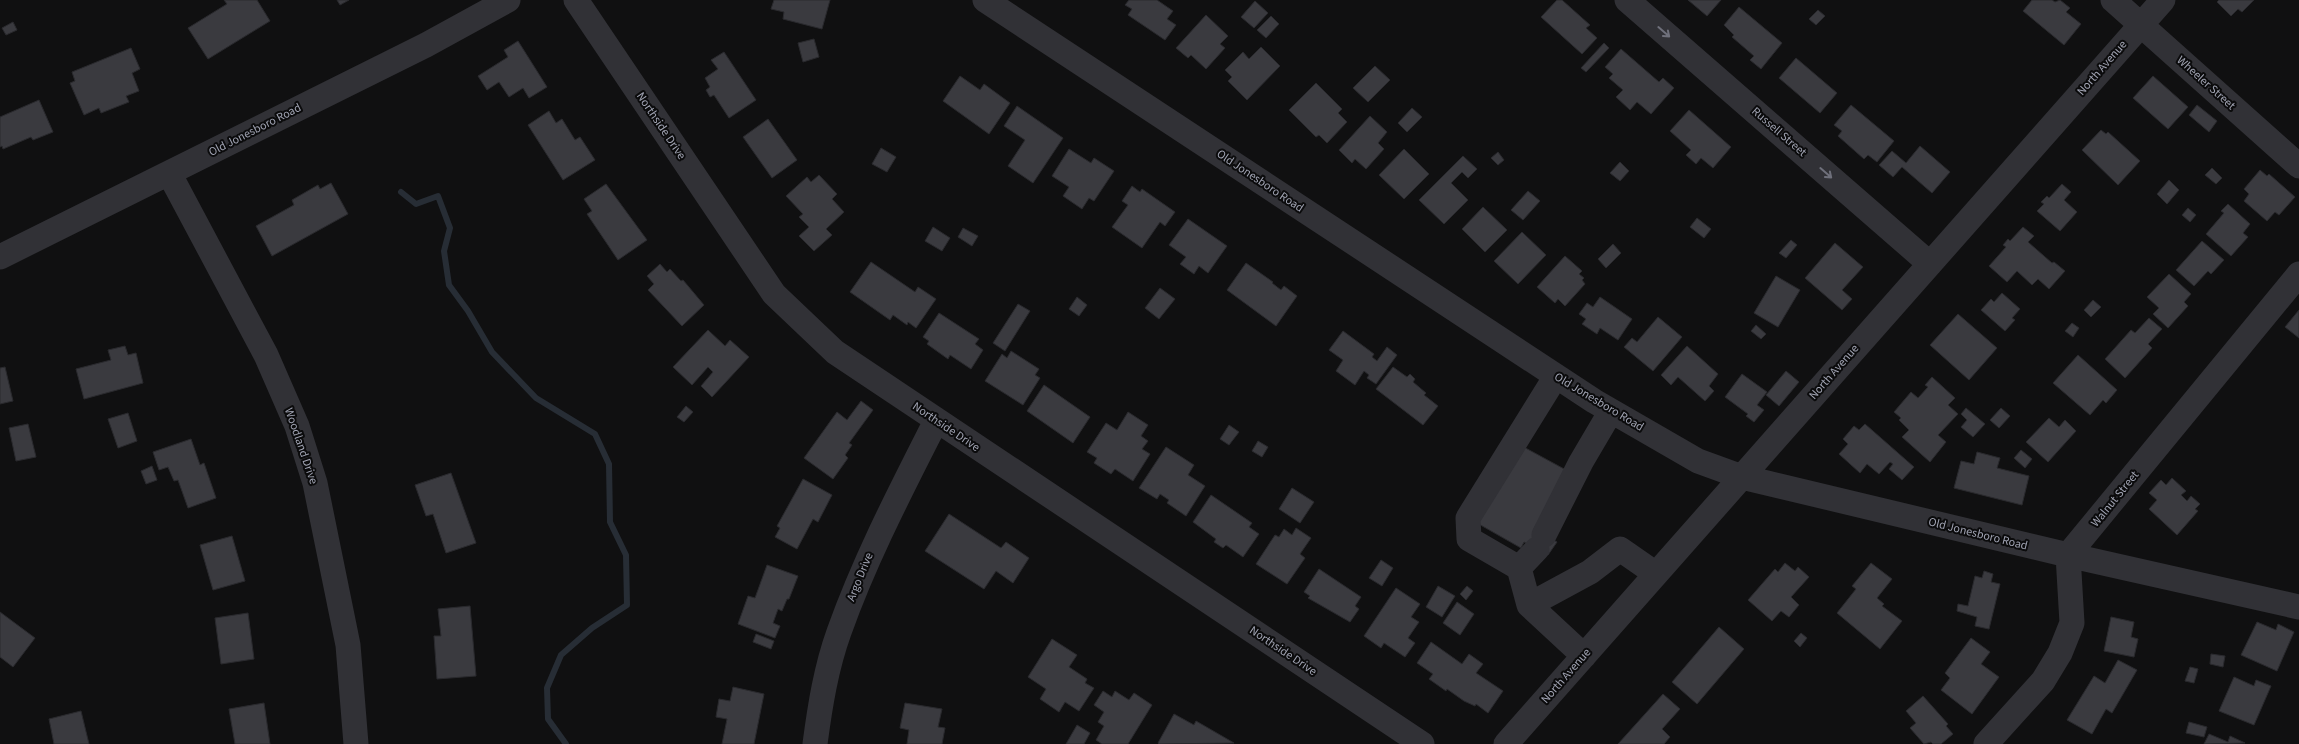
<svg xmlns="http://www.w3.org/2000/svg" width="2299" height="744" font-family="'Source Sans 3',sans-serif">
<style>
.lines{fill:none;stroke-linecap:round;stroke-linejoin:round}
.stream{stroke:#272d35;stroke-width:6}
.building{fill:#3a3a3f;stroke:#2a2a2e}
.minor{stroke:#313136;stroke-width:25}
.oneway{stroke:#6f707b}
.labels{text-anchor:middle;dominant-baseline:central;stroke-width:4;stroke-linejoin:round;paint-order:stroke}
.street-label{font-size:12px;fill:#a1a4b3;stroke:#0b0b0c}
</style>
<rect width="100%" height="100%" fill="#101011"/>
<g class="lines">
<path class="stream" d="M401,192L416,204L438,196L450,228L444,251L449,285L468,311L492,352L536,398L595,434L609,464L610,522L626,555L627,605L592,628L561,655L547,688L548,719L566,744"/>
</g>
<path class="building" d="M224,0H257L270,21L208,59L188,28L227,4Z
M337,0H349L340,5Z
M774,0H830L822,29L783,19L784,12L771,9Z
M1129,0H1157L1173,11L1167,19L1176,25L1165,40L1128,15L1132,9L1125,5Z
M1557,0H1562L1590,25L1586,28L1597,38L1582,54L1541,17Z
M1688,0H1721L1707,16Z
M2032,0H2052L2055,2L2060,0L2070,8L2066,12L2081,24L2064,45L2023,11Z
M2219,0H2254L2242,12L2238,9L2231,16L2217,2Z
M1255,1L1268,13L1254,28L1241,17Z
M1739,7L1782,43L1761,69L1750,60L1754,56L1732,37L1734,35L1724,25Z
M1818,10L1825,16L1816,25L1809,19Z
M1206,15L1228,36L1220,44L1225,48L1206,69L1191,55L1188,58L1176,48Z
M1271,16L1279,24L1266,38L1257,30Z
M13,22L17,30L6,35L2,28Z
M814,39L819,57L803,62L798,43Z
M518,41L547,87L529,98L523,88L509,97L499,82L487,90L478,76L508,57L504,50Z
M1604,43L1609,48L1586,72L1581,68Z
M1261,47L1280,66L1247,100L1228,81L1232,77L1225,70L1243,52L1249,59Z
M131,48L140,69L132,73L139,91L126,96L129,102L101,113L99,108L84,115L70,83L75,81L72,72Z
M1621,49L1659,82L1663,78L1674,88L1651,114L1637,102L1630,110L1616,97L1623,90L1609,78L1613,74L1605,67Z
M724,52L756,100L729,118L714,95L710,97L706,90L710,87L705,78L718,69L711,60Z
M1796,58L1837,93L1820,113L1779,78Z
M1375,66L1390,80L1368,102L1353,88Z
M960,76L980,90L984,84L1010,103L989,134L943,101Z
M2153,76L2188,107L2168,129L2133,98Z
M1316,83L1342,109L1338,113L1347,122L1327,143L1319,135L1316,137L1289,110Z
M39,100L53,132L33,140L31,137L3,149L2,146L0,147V117Z
M1851,105L1894,141L1877,162L1868,155L1864,159L1838,136L1842,131L1834,125Z
M2197,105L2217,121L2209,132L2189,115Z
M1017,106L1063,138L1033,183L1008,166L1025,140L1004,126Z
M1412,108L1422,117L1407,132L1398,123Z
M1689,110L1731,147L1713,168L1701,158L1696,164L1686,155L1691,150L1670,131Z
M549,111L556,123L562,119L575,140L580,137L595,160L563,180L528,125Z
M1370,116L1387,132L1378,143L1384,149L1366,169L1355,159L1352,163L1339,150Z
M768,119L797,160L772,178L743,137Z
M2101,130L2106,134L2108,132L2140,161L2118,185L2082,150Z
M1920,146L1950,172L1932,193L1902,167L1893,177L1879,165L1892,151L1906,163Z
M881,148L896,157L887,172L872,164Z
M1069,149L1091,163L1094,158L1114,171L1094,201L1089,198L1082,209L1063,196L1069,187L1052,176Z
M1404,149L1429,174L1404,199L1379,175Z
M1498,152L1504,160L1498,165L1491,158Z
M1463,156L1477,169L1468,178L1462,172L1451,183L1468,200L1444,224L1419,200Z
M1620,162L1629,171L1620,181L1610,173Z
M2212,168L2222,178L2216,184L2205,175Z
M2260,170L2267,176L2269,174L2295,197L2279,215L2275,212L2267,221L2244,201L2249,194L2244,189Z
M819,175L837,194L832,199L844,212L826,229L832,235L814,251L799,236L809,227L799,217L803,214L786,196L807,177L811,182Z
M2169,180L2179,190L2167,204L2157,194Z
M331,183L348,214L272,256L256,226L294,205L292,200L318,185L320,189Z
M606,184L647,240L618,260L587,214L592,211L584,199Z
M2062,184L2071,192L2064,200L2077,212L2060,231L2037,211L2044,204L2041,202L2047,196L2049,198Z
M1132,186L1140,192L1142,189L1175,212L1165,226L1160,222L1142,248L1112,227L1128,205L1122,201Z
M1528,191L1540,201L1523,220L1511,210Z
M2228,204L2250,224L2243,233L2248,237L2231,256L2206,234L2224,213L2221,211Z
M1483,207L1507,230L1485,252L1462,229Z
M2188,208L2196,215L2190,222L2182,215Z
M1697,218L1711,229L1704,238L1690,227Z
M1188,219L1227,246L1208,273L1199,266L1194,274L1180,264L1186,257L1169,245Z
M933,227L950,238L942,251L925,241Z
M2023,227L2034,236L2028,242L2052,263L2054,262L2065,271L2049,289L2038,279L2032,285L2017,271L2007,282L1989,266L2006,247L2003,245L2008,239L2010,241Z
M963,228L978,236L972,246L958,237Z
M1522,232L1546,255L1518,284L1494,261Z
M1791,240L1797,245L1786,258L1779,253Z
M2202,241L2224,260L2211,274L2208,271L2194,286L2176,270Z
M1835,243L1863,267L1842,290L1852,299L1842,310L1805,278Z
M1613,244L1621,253L1606,268L1598,259Z
M1565,256L1582,271L1579,274L1584,278L1582,280L1585,284L1565,306L1558,299L1555,303L1537,287Z
M871,262L915,292L918,287L936,299L916,328L908,322L907,325L893,315L890,320L850,292Z
M1246,263L1273,282L1272,283L1281,290L1284,286L1297,296L1276,326L1227,290Z
M660,264L667,272L670,269L681,281L683,280L704,305L682,326L648,290L654,284L647,276Z
M2169,274L2191,294L2184,302L2188,306L2168,328L2153,314L2159,308L2147,297Z
M1776,276L1800,290L1778,327L1754,313Z
M1160,288L1175,299L1159,319L1145,308Z
M2002,293L2020,309L2012,318L2015,320L2005,331L1981,310L1991,299L1994,302Z
M1077,297L1087,305L1079,316L1069,309Z
M1600,297L1632,319L1618,340L1600,328L1597,334L1582,324L1586,319L1579,314L1587,303L1593,307Z
M2093,300L2101,307L2091,317L2084,310Z
M1018,304L1030,311L1005,351L993,343Z
M2299,310V338L2285,327Z
M939,313L979,339L975,344L983,350L971,369L950,355L948,359L927,344L929,341L923,337Z
M1958,314L1997,348L1969,380L1930,345Z
M1658,317L1682,337L1653,371L1624,347L1632,338L1637,342Z
M2149,318L2162,329L2148,344L2152,348L2125,378L2105,359L2131,330L2135,333Z
M2072,323L2079,328L2073,337L2065,331Z
M1756,325L1766,334L1761,339L1751,331Z
M708,330L725,346L730,340L749,357L712,397L701,386L713,372L708,367L692,385L673,367Z
M1343,331L1374,354L1372,357L1377,361L1387,347L1397,355L1376,384L1367,378L1369,375L1364,371L1355,385L1336,371L1343,360L1329,350Z
M125,346L128,355L136,353L143,383L84,399L76,369L111,360L108,350Z
M1687,346L1718,374L1709,386L1714,391L1705,401L1678,377L1671,385L1661,375Z
M1011,351L1039,369L1035,375L1040,378L1023,405L985,381L1002,354L1007,358Z
M2078,355L2117,390L2106,403L2103,400L2090,415L2053,383Z
M5,367L13,401L0,404V368Z
M1393,367L1407,377L1410,374L1415,379L1413,382L1426,393L1424,395L1438,406L1423,425L1376,389Z
M1786,371L1799,382L1779,406L1766,395Z
M1742,374L1767,392L1757,405L1764,410L1754,422L1746,416L1748,414L1725,397Z
M1932,377L1955,398L1948,405L1958,414L1938,435L1946,442L1930,462L1902,437L1909,430L1899,420L1901,418L1894,412L1911,392L1918,398L1928,387L1925,385Z
M1044,385L1090,417L1073,443L1027,411Z
M861,401L873,410L849,443L852,445L845,455L848,458L833,479L804,458L837,412L847,420Z
M686,406L693,412L684,422L677,417Z
M1966,408L1985,424L1973,437L1961,427L1967,420L1961,414Z
M2001,408L2010,416L1999,428L1990,420Z
M1128,412L1148,425L1141,436L1148,441L1142,449L1150,454L1133,481L1115,469L1111,474L1094,463L1097,458L1087,452L1106,423L1117,430Z
M128,413L137,441L118,448L108,419Z
M2049,418L2059,427L2065,420L2076,431L2048,462L2026,442Z
M28,424L36,457L16,461L9,428Z
M1865,424L1914,467L1902,480L1889,469L1893,464L1890,462L1879,474L1867,464L1860,473L1839,454L1848,444L1843,439L1854,426L1859,430Z
M1229,425L1239,432L1229,445L1220,439Z
M191,439L200,465L204,463L216,498L188,508L178,480L174,481L168,467L159,470L153,452Z
M1258,441L1268,447L1262,457L1252,451Z
M1520,445L1566,470L1534,529L1557,542L1548,555L1524,542L1521,548L1477,523Z
M1166,447L1194,465L1188,475L1205,486L1186,516L1167,503L1169,500L1160,494L1157,499L1139,488Z
M2021,450L2032,459L2025,468L2014,458Z
M1977,452L2000,458L1997,468L2029,476L2022,505L1954,488L1961,461L1974,464Z
M152,466L157,480L146,484L141,471Z
M451,473L476,543L446,553L433,514L426,516L415,485Z
M2172,478L2186,491L2181,495L2187,501L2191,496L2200,504L2195,509L2198,511L2177,535L2149,509L2157,500L2149,493L2161,480L2166,485Z
M803,479L832,495L818,522L813,519L797,549L775,537L780,528L777,526Z
M1292,488L1314,502L1300,523L1279,509Z
M1211,495L1252,523L1249,527L1259,534L1243,557L1226,545L1223,548L1214,542L1216,539L1193,522Z
M949,514L1001,548L1006,542L1029,558L1013,583L996,571L984,589L925,551Z
M1296,528L1311,538L1300,554L1305,558L1287,584L1256,564L1275,535L1279,537L1284,529L1292,535Z
M232,536L245,581L213,590L200,545Z
M1381,560L1393,568L1382,586L1369,578Z
M1785,563L1795,571L1798,567L1809,577L1791,597L1799,605L1789,617L1781,611L1772,621L1748,600L1775,569L1778,572Z
M1871,563L1892,579L1877,598L1884,604L1882,606L1902,621L1880,649L1837,613L1856,589L1852,586Z
M767,565L798,576L789,599H787L782,611L778,609L773,623L780,626L775,638L738,624L748,596L755,598Z
M1319,569L1361,597L1355,606L1359,609L1350,622L1308,598L1310,596L1304,592Z
M1984,571L1993,574L1991,582L2000,584L1989,629L1975,626L1977,617L1957,611L1958,604L1968,606L1975,576L1982,578Z
M1438,586L1455,596L1442,617L1426,607Z
M1467,586L1473,591L1466,600L1460,594Z
M1396,588L1420,604L1411,617L1419,622L1408,638L1415,643L1405,657L1384,643L1381,648L1364,636Z
M1457,602L1474,614L1460,635L1443,623Z
M470,606L476,676L437,679L434,636H441L438,609Z
M0,612L35,638L13,667L0,657Z
M248,613L254,659L221,664L215,618Z
M2111,617L2134,622L2131,637L2138,639L2134,657L2104,651Z
M2257,622L2276,630L2278,624L2294,632L2277,671L2241,655Z
M1719,627L1744,649L1697,704L1672,682Z
M1801,633L1807,638L1800,647L1794,641Z
M756,634L774,641L771,649L753,642Z
M1971,638L1990,652L1981,664L1999,677L1972,714L1941,690L1950,678L1945,673Z
M1052,639L1077,655L1069,667L1087,679L1085,683L1094,688L1079,711L1065,702L1059,712L1040,699L1046,689L1028,677Z
M1431,642L1462,664L1469,654L1483,664L1476,673L1503,691L1488,713L1476,704L1475,706L1464,701L1447,689L1446,691L1429,679L1433,674L1417,663Z
M2211,654L2225,656L2223,667L2210,664Z
M2118,660L2137,670L2112,713L2106,709L2092,734L2067,720L2094,676L2105,683Z
M2190,667L2198,669L2194,683L2185,681Z
M2234,677L2254,686L2256,680L2271,686L2254,725L2219,711Z
M733,687L764,694L754,744H722L727,719L716,717L719,699L730,701Z
M1103,691L1112,697L1115,691L1129,700L1134,693L1152,705L1128,744H1102L1096,740L1104,726L1098,722L1104,712L1094,705Z
M1663,694L1680,709L1662,729L1670,737L1664,744H1618Z
M1923,696L1948,724L1946,726L1953,734L1941,744H1933L1931,742L1924,744L1910,728L1916,723L1906,711Z
M264,703L270,744H235L229,709Z
M905,703L942,709L938,727L945,728L942,744H907L909,730L900,728Z
M81,711L89,744H54L49,719Z
M1174,714L1194,725L1196,721L1234,743L1159,744L1158,743Z
M2189,722L2207,727L2204,737L2186,733Z
M1077,725L1090,733L1084,744H1066Z
M2209,734L2228,742L2230,736L2245,743L2204,744Z"/>
<g class="lines">
<path class="minor" d="M576,0L774,294L835,352L1422,744
M985,0L1594,401L1698,461L1742,477L2068,555L2299,607
M1627,0L1930,264
M2113,0L2299,166
M169,173L266,355L297,426L315,483L348,645L356,744
M0,257L426,45L508,0
M1544,535L1581,462L1611,411
M1537,549L1519,568L1469,539L1468,518L1556,376
M1519,568L1529,605L1584,656
M1529,605L1590,572L1620,549L1656,574
M815,744C820,706 826,668 839,632C865,559 901,490 936,421
M1506,744L2163,0
M1986,744L2043,681L2060,653L2072,623L2068,555L2299,274"/>
</g>
<defs><path id="oneway-shaft" d="M-6 0H5M1.5-3L5.5 0L1.5 3" fill="none" stroke-width="1.6" stroke-linecap="round" stroke-linejoin="round" transform="scale(1.25)"/></defs>
<g class="oneway">
<use href="#oneway-shaft" transform="translate(1664 32) rotate(41)"/>
<use href="#oneway-shaft" transform="translate(1826 173) rotate(41)"/>
</g>
<g class="labels">
<g class="street-label">
<text transform="translate(2102 68) rotate(-49)">North Avenue</text>
<text transform="translate(2206 83) rotate(42)">Wheeler Street</text>
<text transform="translate(661 126) rotate(56)">Northside Drive</text>
<text transform="translate(255 130) rotate(-27)">Old Jonesboro Road</text>
<text transform="translate(1779 132) rotate(41)">Russell Street</text>
<text transform="translate(1260 181) rotate(34)">Old Jonesboro Road</text>
<text transform="translate(1834 372) rotate(-49)">North Avenue</text>
<text transform="translate(1599 402) rotate(31)">Old Jonesboro Road</text>
<text transform="translate(946 427) rotate(34)">Northside Drive</text>
<text transform="translate(301 446) rotate(71)">Woodland Drive</text>
<text transform="translate(2115 499) rotate(-51)">Walnut Street</text>
<text transform="translate(1978 534) rotate(14)">Old Jonesboro Road</text>
<text transform="translate(860 577) rotate(-68)">Argo Drive</text>
<text transform="translate(1283 651) rotate(34)">Northside Drive</text>
<text transform="translate(1566 676) rotate(-49)">North Avenue</text>
</g>
</g>
</svg>
